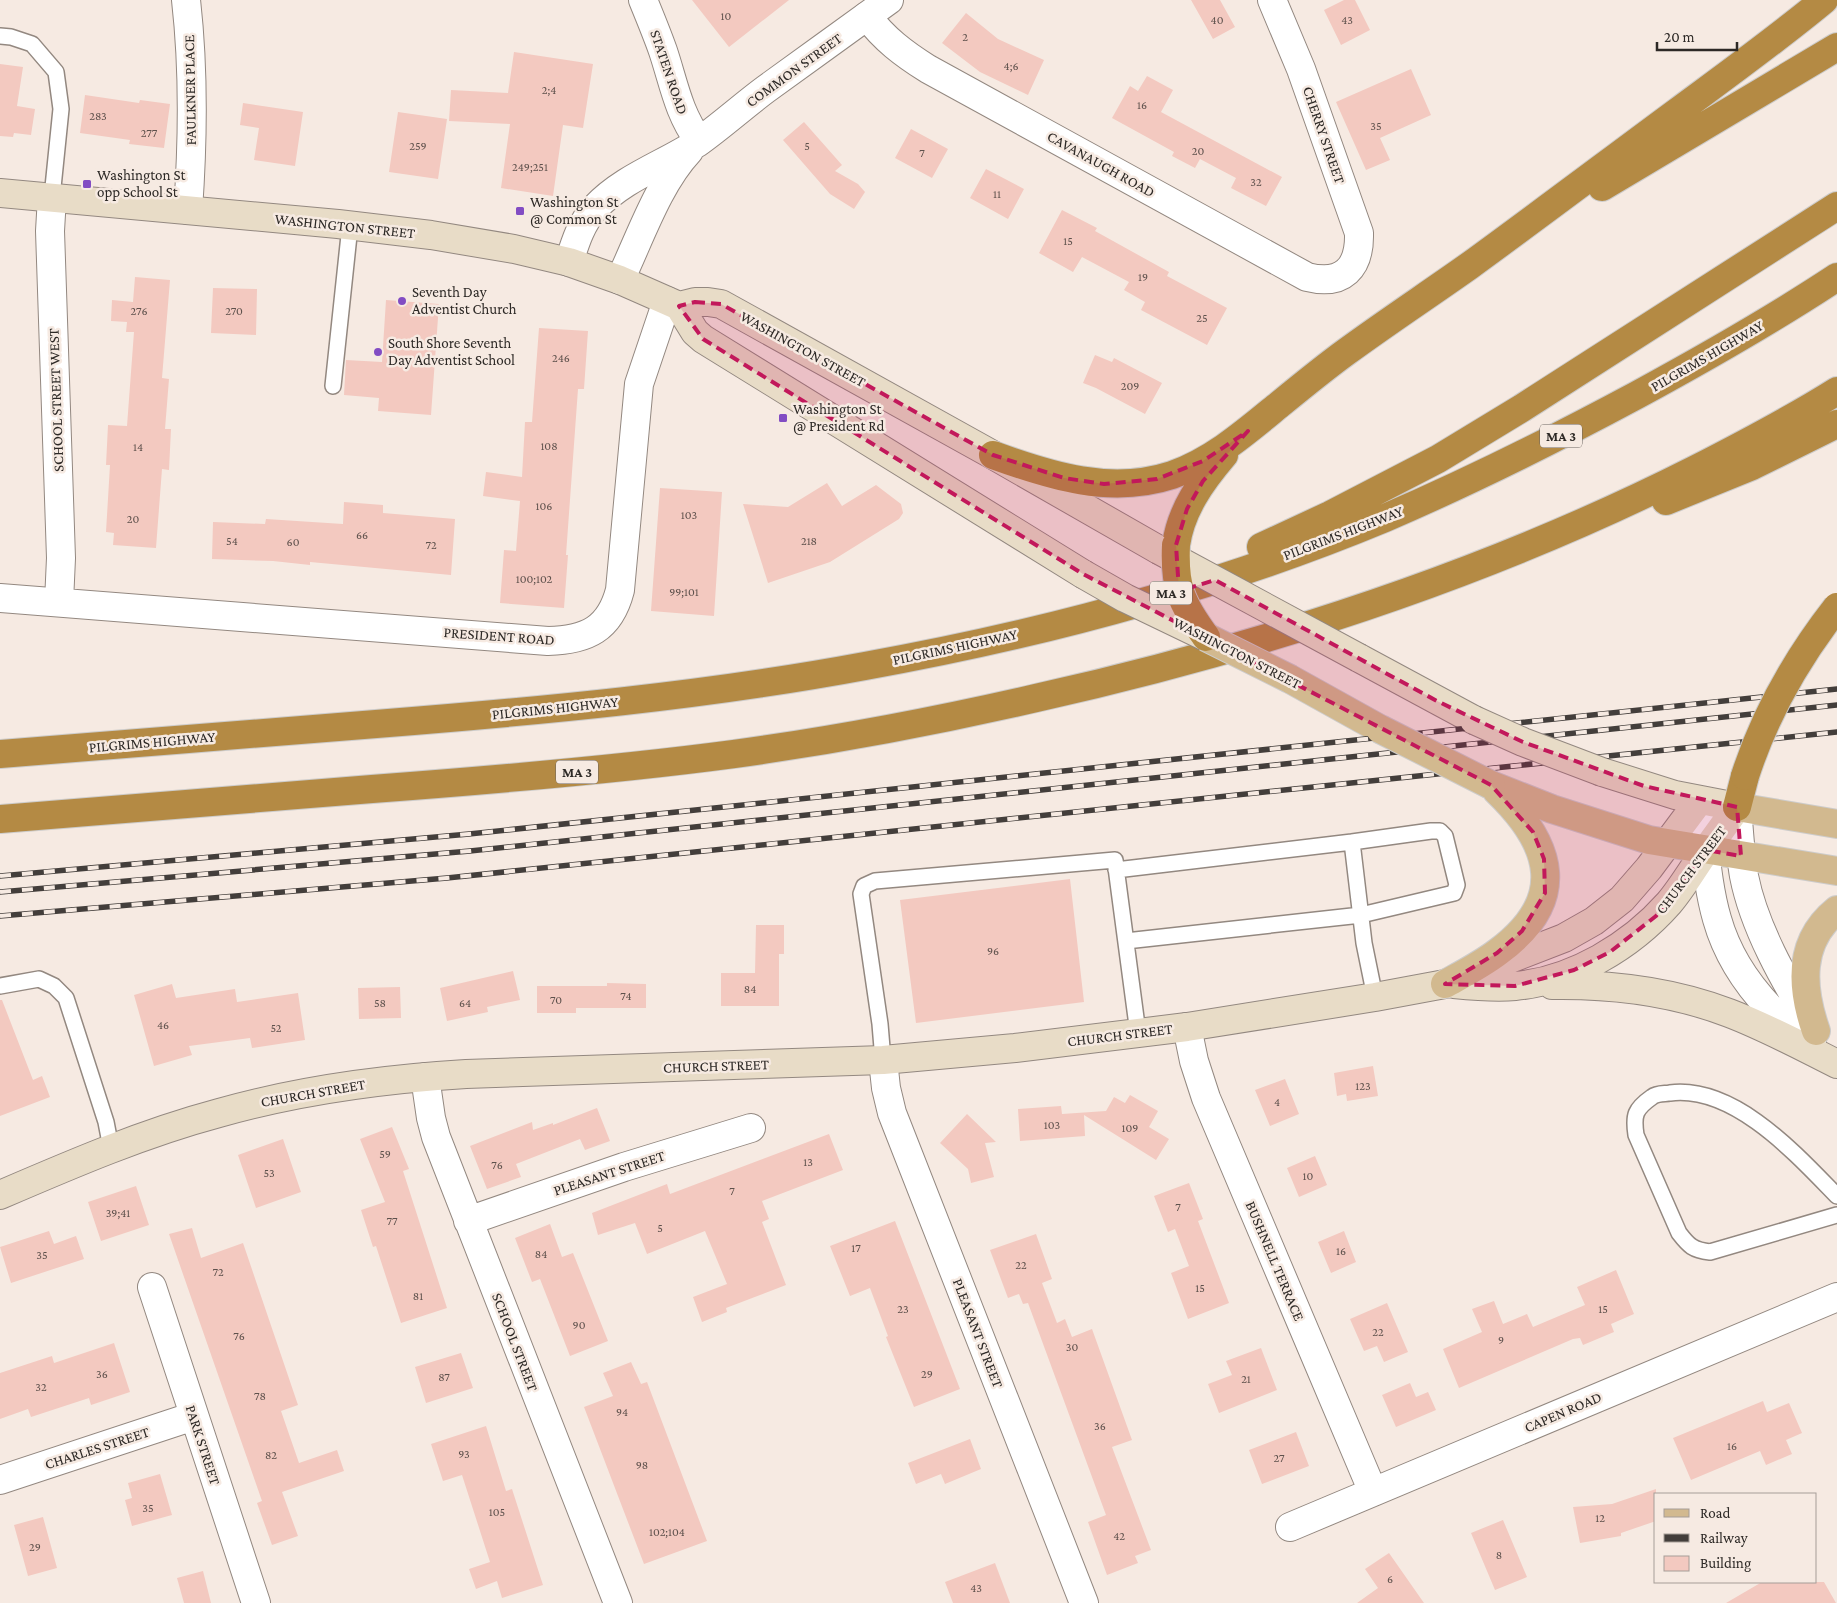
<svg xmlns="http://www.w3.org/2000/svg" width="1837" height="1603" font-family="'Crimson Pro',serif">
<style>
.building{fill:#f3c9c0}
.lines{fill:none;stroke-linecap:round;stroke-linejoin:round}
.service-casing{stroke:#938880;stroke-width:18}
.minor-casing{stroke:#938880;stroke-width:30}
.tertiary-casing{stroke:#938880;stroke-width:30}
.secondary-casing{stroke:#938880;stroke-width:30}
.primary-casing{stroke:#cdcccb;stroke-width:30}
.motorway-casing{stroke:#cdcccb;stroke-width:30}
.service{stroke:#fff;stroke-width:15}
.minor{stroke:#fff;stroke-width:28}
.tertiary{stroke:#fff;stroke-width:28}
.secondary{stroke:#e8dcc7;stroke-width:28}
.primary{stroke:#d2b98f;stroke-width:28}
.motorway{stroke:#b48a44;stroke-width:28}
.rail-casing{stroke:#433e3b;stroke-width:5.5}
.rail{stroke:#f6eae2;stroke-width:4;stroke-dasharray:11;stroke-linecap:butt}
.secondary-bridge-casing{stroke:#938880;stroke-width:30;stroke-linecap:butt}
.primary-bridge-casing{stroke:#cdcccb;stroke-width:30;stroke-linecap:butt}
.motorway-bridge-casing{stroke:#cdcccb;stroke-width:30;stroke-linecap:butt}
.secondary-bridge{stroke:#e8dcc7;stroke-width:28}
.primary-bridge{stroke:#d2b98f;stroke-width:28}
.motorway-bridge{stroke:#b48a44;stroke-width:28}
.marked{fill:#c2185b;fill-opacity:0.2;stroke:#c2185b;stroke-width:4;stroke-dasharray:10 6;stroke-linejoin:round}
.poi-dot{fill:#824cc3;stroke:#f6eae2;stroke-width:2}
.labels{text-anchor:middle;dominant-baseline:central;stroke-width:5;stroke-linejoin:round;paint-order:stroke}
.number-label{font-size:12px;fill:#5e514c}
.shield{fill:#f6eae2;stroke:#69635e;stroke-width:1}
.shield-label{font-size:14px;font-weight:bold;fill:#2d2926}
.street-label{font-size:15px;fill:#2d2926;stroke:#f6eae2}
.poi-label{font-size:15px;fill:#2d2926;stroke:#f6eae2;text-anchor:start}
</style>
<rect width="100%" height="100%" fill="#f6eae2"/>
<path class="building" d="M692,0H789L729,47Z
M1191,0H1220L1235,27L1213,39Z
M1344,0H1355L1370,30L1341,45L1324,10Z
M966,13L998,39L1044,60L1028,95L980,72L942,43Z
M514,52L593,64L583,128L563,125L553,196L501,188L510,124L449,121L451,90L508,93Z
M0,64L23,67L17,106L35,109L31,135L14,133L13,137L0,136Z
M1411,69L1431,115L1380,138L1390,160L1366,170L1336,102Z
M1147,76L1173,90L1161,112L1282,177L1266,206L1231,188L1236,178L1200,159L1195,168L1172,156L1174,152L1112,118L1130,86L1138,91Z
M85,95L139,103L140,100L170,104L164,148L129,144L130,140L80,133Z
M243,103L303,112L295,166L254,160L259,128L240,125Z
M398,112L447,119L438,179L389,172Z
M804,122L842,165L835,171L858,184L865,192L854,209L830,194L783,140Z
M911,129L948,149L932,178L895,158Z
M986,169L1024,189L1008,219L970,198Z
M1062,210L1097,228L1095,231L1169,272L1167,276L1227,308L1207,345L1141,310L1145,302L1124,290L1129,282L1082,257L1073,272L1039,253Z
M135,277L170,280L162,378L169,379L165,429H171L169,470L162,469L156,548L113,545L114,533L106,532L110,465H106L108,425L127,426L134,332H126L127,322L111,321L112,300L133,302Z
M213,288L257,289L256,335L211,333Z
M386,300L439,304L431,415L378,411L379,398L344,395L346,360L382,362Z
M539,328L588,331L584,389H578L566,555H568L564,608L500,603L504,550L516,551L520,501L483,496L486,472L522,477L525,422H532Z
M1095,355L1112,362L1114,358L1162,383L1145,414L1096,388L1083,383Z
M827,483L842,506L876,485L901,504L903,513L899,519L830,562L768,583L743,504L788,507Z
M660,488L722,492L714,616L651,611Z
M344,502L383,505V513L455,519L451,575L310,562V565L273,561L212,559L213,522L265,524L266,519L343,524Z
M1070,879L1084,1002L916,1023L900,900Z
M756,925H784V954H779V1006H721V973H755Z
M513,971L520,1000L487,1007L488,1012L447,1021L440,988Z
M607,983L646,984V1008H576V1013H537V986H607Z
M172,984L176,998L235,989L237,1002L298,993L305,1040L252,1048L250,1038L189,1046L192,1055L154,1066L134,995Z
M400,987L401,1018L359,1019L358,988Z
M0,1000H2L33,1080L42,1076L50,1097L0,1116Z
M1373,1066L1378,1096L1347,1101L1346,1094L1337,1096L1334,1073Z
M1285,1079L1299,1114L1270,1126L1255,1090Z
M1130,1095L1158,1111L1149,1127L1169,1139L1156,1160L1084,1115L1085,1136L1020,1141L1018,1109L1061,1106L1062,1114L1106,1111L1114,1097L1125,1103Z
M597,1108L610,1141L585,1150L580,1139L516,1164L521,1177L487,1189L470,1146L532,1122L533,1130L553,1123V1125Z
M967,1114L996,1142L985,1143L994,1177L971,1183L968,1169L940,1143Z
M392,1127L409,1169L403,1171L447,1308L401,1323L376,1246L373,1247L361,1210L385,1202L360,1139Z
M829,1134L843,1170L762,1201L769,1219L762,1222L786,1285L726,1308L727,1312L702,1322L693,1297L727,1284L705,1231L647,1254L635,1223L598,1235L592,1213L667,1184L670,1194Z
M283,1139L301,1192L256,1208L238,1155Z
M1315,1156L1327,1185L1299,1197L1287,1168Z
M1189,1183L1203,1219L1198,1221L1229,1303L1188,1319L1171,1273L1189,1266L1175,1229L1168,1232L1154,1196Z
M136,1186L149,1225L101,1241L88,1202Z
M895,1221L960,1389L914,1407L886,1337L888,1336L870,1288L850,1296L830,1246Z
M550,1224L562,1257L573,1253L608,1341L570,1356L540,1279L532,1282L515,1238Z
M192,1228L201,1258L243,1243L298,1405L281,1411L299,1463L337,1450L344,1471L282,1492L298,1536L272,1545L257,1503L262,1501L169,1234Z
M49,1231L54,1244L76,1236L84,1259L11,1283L0,1247Z
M1344,1231L1356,1262L1331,1273L1318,1242Z
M1036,1234L1052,1279L1042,1283L1057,1323L1065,1319L1072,1337L1092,1329L1132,1440L1112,1447L1151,1550L1135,1556L1138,1563L1107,1575L1088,1522L1106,1515L1028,1303L1023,1304L1019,1294L1008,1298L990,1250Z
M1616,1270L1634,1314L1611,1324L1614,1332L1583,1345L1580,1338L1573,1339L1459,1388L1443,1349L1482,1332L1472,1309L1494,1301L1503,1324L1527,1314L1533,1327L1585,1305L1577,1287Z
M1387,1303L1408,1352L1384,1362L1377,1346L1364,1351L1350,1319Z
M114,1343L130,1392L91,1405L89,1398L31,1417L28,1409L0,1419V1373L52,1356L54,1363Z
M1261,1348L1277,1390L1219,1413L1208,1384L1232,1375L1226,1361Z
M461,1353L473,1388L426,1403L415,1367Z
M631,1362L641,1384L647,1382L707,1541L644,1564L584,1407L613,1396L603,1373Z
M1410,1383L1416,1397L1428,1392L1436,1410L1396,1427L1382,1395Z
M1763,1401L1767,1412L1789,1403L1802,1433L1786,1440L1792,1454L1766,1465L1760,1451L1691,1480L1673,1438Z
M486,1426L506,1491L512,1489L543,1585L502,1598L497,1581L476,1589L469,1569L490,1562L462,1475L443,1481L431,1444Z
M1296,1432L1309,1466L1262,1484L1249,1450Z
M970,1439L981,1469L945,1484L941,1474L916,1484L908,1463Z
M160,1474L172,1515L132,1526L125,1500L132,1498L128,1483Z
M1656,1489V1521L1621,1533V1536L1580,1543L1573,1507L1612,1504Z
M43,1517L57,1568L28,1576L14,1525Z
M1503,1520L1527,1577L1495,1590L1471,1533Z
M1389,1553L1424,1603H1357L1378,1588L1365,1569Z
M995,1563L1010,1603H953L945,1582Z
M203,1571L211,1603H184L177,1578Z
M1762,1582H1824L1836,1603H1726Z"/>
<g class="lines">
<g class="service-casing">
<path id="service" d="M0,36L11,37L32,44L56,72L61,109L52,197
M333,386L350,226
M1116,870L1352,842L1364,943L1375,997
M1126,941L1361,915L1454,893L1457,885L1445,836L1440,831H1431L1352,842
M0,986L39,979L54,986L66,998L106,1122L111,1148
M883,1060L880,1024L861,894L864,886L875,881L1115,860L1138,1033
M1837,1196C1796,1154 1734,1085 1670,1093C1665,1094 1657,1093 1652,1097C1635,1109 1633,1115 1636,1135L1679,1233C1689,1246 1693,1250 1710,1252L1837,1215"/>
</g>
<g class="minor-casing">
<path id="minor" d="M186,0C194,70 193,140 188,210
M643,0C650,17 657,34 663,51C674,84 678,112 699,141
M867,16C884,39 904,54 928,69L1307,277C1343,286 1360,268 1359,233L1301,69L1272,0
M52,197L50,231L61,558L59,602
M0,598L548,641C587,640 610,629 620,590L639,384L667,301
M1187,1027L1194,1061L1206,1098L1373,1492
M883,1060L886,1088L892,1113L1084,1603
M425,1077L431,1118L436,1137L618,1603
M468,1221L624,1167L751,1128
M152,1287L256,1603
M0,1480L194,1416
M1290,1527L1837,1297"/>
</g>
<g class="tertiary-casing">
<path id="tertiary" d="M569,262C575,243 581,223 595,208C623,178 663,165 697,143C721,126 743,106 766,89C807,59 848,30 889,0
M620,280C640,238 658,184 689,151
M1699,801C1705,840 1706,881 1717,919C1732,972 1769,1013 1812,1045
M1737,807C1739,830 1740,853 1744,876C1754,927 1784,980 1812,1025"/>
</g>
<g class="secondary-casing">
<path id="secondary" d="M0,193L338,224L431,235L514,249L569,262L620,280L679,306L695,302H708L721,304L993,455L1159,550
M679,306L695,332L703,339L1083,574
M1359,658L1474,720
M1454,984C1474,986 1495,988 1515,986C1573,981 1631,946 1669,903C1681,889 1691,872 1702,856C1713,840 1726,823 1737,807L1675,795L1602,772
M1552,985C1613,984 1672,991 1729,1013C1766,1027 1801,1046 1837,1064
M0,1195C72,1164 144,1133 219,1113C300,1090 383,1079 466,1074L883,1060L1015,1048L1187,1027L1375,997L1445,984L1564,938L1594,921L1622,899L1649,868L1699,801"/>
</g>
<g class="primary-casing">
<path id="primary" d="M1290,679L1380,729
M1491,785L1552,809L1649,840L1837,871
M1737,807L1837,824
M1445,984C1463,974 1481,965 1498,952C1568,900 1554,846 1497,791
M1816,1031C1801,988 1797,942 1837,910"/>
</g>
<g class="motorway-casing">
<path id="motorway" d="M1602,187L1837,47
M993,455C1051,476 1111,495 1172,475C1213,461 1247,431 1280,404C1302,386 1324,368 1346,352C1387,322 1428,295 1469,266C1539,215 1608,163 1677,112C1727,75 1777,39 1824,0
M1666,501L1752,466L1837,424
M1176,545C1181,510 1201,482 1224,455
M1261,547L1330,515L1438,459L1522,408L1837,206
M0,754C125,744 251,734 376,724C540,711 704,696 865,666C1043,634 1219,587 1385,518C1471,481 1555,439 1637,395C1705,358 1772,320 1837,277
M1737,807L1745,776
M0,819C124,809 248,799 372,789C493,780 614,770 734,754C836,740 936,721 1036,698C1263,647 1486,575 1694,470C1743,445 1791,420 1837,391"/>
</g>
<use href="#service" class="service"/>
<use href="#minor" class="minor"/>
<use href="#tertiary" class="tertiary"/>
<use href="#secondary" class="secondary"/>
<use href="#primary" class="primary"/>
<use href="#motorway" class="motorway"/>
<g class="rail-casing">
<path id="rail" d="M0,876L469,834L1837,689
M0,892L470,851L1837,705
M0,916L447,878L1837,732"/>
</g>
<use href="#rail" class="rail"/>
<g class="secondary-bridge-casing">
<path id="secondary-bridge" d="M1159,550L1359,658
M1083,574L1125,598L1206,637
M1474,720L1523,742L1602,772"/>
</g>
<g class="primary-bridge-casing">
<path id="primary-bridge" d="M1206,637L1290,679
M1380,729L1491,785"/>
</g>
<g class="motorway-bridge-casing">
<path id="motorway-bridge" d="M1176,545C1174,587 1181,603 1206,637
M1745,776C1765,714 1797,658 1837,607"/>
</g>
<use href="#secondary-bridge" class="secondary-bridge"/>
<use href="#primary-bridge" class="primary-bridge"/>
<use href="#motorway-bridge" class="motorway-bridge"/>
</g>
<path class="marked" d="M695,302L721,304L993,455L1064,478L1104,484L1157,479L1203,461L1248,431L1203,481L1187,509L1176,545L1179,591L1215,580L1437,701L1523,742L1644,786L1737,807L1741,856L1706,850L1656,916L1610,952L1574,970L1515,986L1445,984L1497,953L1522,931L1545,893L1544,859L1533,832L1491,785L1083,574L703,339L679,306Z"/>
<g class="poi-dot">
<rect x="82" y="179" width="10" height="10" rx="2.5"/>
<rect x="515" y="206" width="10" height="10" rx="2.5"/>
<circle cx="402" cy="301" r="5"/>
<circle cx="378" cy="352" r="5"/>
<rect x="778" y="413" width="10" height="10" rx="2.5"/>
</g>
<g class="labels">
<g class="number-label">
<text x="726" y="16">10</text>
<text x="1217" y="20">40</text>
<text x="1347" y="20">43</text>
<text x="965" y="37">2</text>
<text x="1011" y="66">4;6</text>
<text x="549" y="90">2;4</text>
<text x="1142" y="105">16</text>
<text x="98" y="116">283</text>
<text x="1376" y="126">35</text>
<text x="149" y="133">277</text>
<text x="418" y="146">259</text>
<text x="807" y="146">5</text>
<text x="1198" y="151">20</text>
<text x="922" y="153">7</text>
<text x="530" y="167">249;251</text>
<text x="1256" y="182">32</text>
<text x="997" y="194">11</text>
<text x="1068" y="241">15</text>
<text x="1143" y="277">19</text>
<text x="139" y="311">276</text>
<text x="234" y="311">270</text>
<text x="1202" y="318">25</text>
<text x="561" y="358">246</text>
<text x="1130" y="386">209</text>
<text x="549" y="446">108</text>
<text x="138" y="447">14</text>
<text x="544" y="506">106</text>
<text x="689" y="515">103</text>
<text x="133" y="519">20</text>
<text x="362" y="535">66</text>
<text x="232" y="541">54</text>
<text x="809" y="541">218</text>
<text x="293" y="542">60</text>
<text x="431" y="545">72</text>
<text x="534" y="579">100;102</text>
<text x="684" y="592">99;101</text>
<text x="993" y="951">96</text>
<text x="750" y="989">84</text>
<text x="626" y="996">74</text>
<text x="556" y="1000">70</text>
<text x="380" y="1003">58</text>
<text x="465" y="1003">64</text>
<text x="163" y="1025">46</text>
<text x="276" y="1028">52</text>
<text x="1363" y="1086">123</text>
<text x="1277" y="1102">4</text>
<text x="1052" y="1125">103</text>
<text x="1130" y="1128">109</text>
<text x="385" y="1154">59</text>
<text x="808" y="1162">13</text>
<text x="497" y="1165">76</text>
<text x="269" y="1173">53</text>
<text x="1308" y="1176">10</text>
<text x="732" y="1191">7</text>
<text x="1178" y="1207">7</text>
<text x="118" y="1213">39;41</text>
<text x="392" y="1221">77</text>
<text x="660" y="1228">5</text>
<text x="856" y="1248">17</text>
<text x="1341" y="1251">16</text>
<text x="541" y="1254">84</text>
<text x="42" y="1255">35</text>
<text x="1021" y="1265">22</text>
<text x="218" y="1272">72</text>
<text x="1200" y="1288">15</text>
<text x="418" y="1296">81</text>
<text x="903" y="1309">23</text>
<text x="1603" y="1309">15</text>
<text x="579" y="1325">90</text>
<text x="1378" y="1332">22</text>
<text x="239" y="1336">76</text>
<text x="1501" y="1340">9</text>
<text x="1072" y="1347">30</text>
<text x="102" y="1374">36</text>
<text x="927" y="1374">29</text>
<text x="444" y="1377">87</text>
<text x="1246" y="1379">21</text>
<text x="41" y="1387">32</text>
<text x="260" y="1396">78</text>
<text x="622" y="1412">94</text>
<text x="1100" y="1426">36</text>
<text x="1732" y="1446">16</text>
<text x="464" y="1454">93</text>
<text x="271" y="1455">82</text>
<text x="1279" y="1458">27</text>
<text x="642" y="1465">98</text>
<text x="148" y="1508">35</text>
<text x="497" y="1512">105</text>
<text x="1600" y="1518">12</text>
<text x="667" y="1532">102;104</text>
<text x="1119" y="1536">42</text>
<text x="35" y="1547">29</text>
<text x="1499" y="1555">8</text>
<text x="1390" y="1579">6</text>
<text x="976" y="1588">43</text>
</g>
<g class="shield">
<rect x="1540" y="424.5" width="42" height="23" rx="4"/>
<rect x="1150" y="581.5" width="42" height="23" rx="4"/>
<rect x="556" y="760.5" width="42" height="23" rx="4"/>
</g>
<g class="shield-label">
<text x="1561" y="436">MA 3</text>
<text x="1171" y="593">MA 3</text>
<text x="577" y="772">MA 3</text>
</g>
<g class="street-label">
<text transform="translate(794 70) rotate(-36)">COMMON STREET</text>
<text transform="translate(669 72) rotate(71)">STATEN ROAD</text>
<text transform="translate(190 90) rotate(-91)">FAULKNER PLACE</text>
<text transform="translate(1324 135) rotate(71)">CHERRY STREET</text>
<text transform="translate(1101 164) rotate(29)">CAVANAUGH ROAD</text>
<text transform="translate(345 226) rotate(6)">WASHINGTON STREET</text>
<text transform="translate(803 349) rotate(29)">WASHINGTON STREET</text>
<text transform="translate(1707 356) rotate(-30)">PILGRIMS HIGHWAY</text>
<text transform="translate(56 400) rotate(-92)">SCHOOL STREET WEST</text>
<text transform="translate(1343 533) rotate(-21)">PILGRIMS HIGHWAY</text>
<text transform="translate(499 636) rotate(4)">PRESIDENT ROAD</text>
<text transform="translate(955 647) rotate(-12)">PILGRIMS HIGHWAY</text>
<text transform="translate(1237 653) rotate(27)">WASHINGTON STREET</text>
<text transform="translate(555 708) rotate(-6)">PILGRIMS HIGHWAY</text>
<text transform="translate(152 742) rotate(-5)">PILGRIMS HIGHWAY</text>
<text transform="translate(1691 870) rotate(-53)">CHURCH STREET</text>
<text transform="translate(1120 1035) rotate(-7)">CHURCH STREET</text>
<text transform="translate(716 1066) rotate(-2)">CHURCH STREET</text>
<text transform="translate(313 1093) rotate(-10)">CHURCH STREET</text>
<text transform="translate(609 1173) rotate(-18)">PLEASANT STREET</text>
<text transform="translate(1275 1261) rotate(67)">BUSHNELL TERRACE</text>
<text transform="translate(978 1333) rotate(69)">PLEASANT STREET</text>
<text transform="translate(515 1342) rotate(69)">SCHOOL STREET</text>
<text transform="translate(1563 1412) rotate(-23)">CAPEN ROAD</text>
<text transform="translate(203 1445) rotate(72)">PARK STREET</text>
<text transform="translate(97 1448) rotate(-18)">CHARLES STREET</text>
</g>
<g class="poi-label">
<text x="97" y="175">Washington St<tspan x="97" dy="17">opp School St</tspan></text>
<text x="530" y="202">Washington St<tspan x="530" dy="17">@ Common St</tspan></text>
<text x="412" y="292">Seventh Day<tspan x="412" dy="17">Adventist Church</tspan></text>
<text x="388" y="343">South Shore Seventh<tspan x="388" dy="17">Day Adventist School</tspan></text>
<text x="793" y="409">Washington St<tspan x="793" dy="17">@ President Rd</tspan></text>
</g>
</g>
<rect x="1654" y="1493" width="162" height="90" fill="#f6eae2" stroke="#a69d97"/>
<rect x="1664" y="1509" width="25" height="8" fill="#d2b98f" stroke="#a69d97"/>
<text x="1700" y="1518" font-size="15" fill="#2d2926">Road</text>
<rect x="1664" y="1534" width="25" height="8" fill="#433e3b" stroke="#a69d97"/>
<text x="1700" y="1543" font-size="15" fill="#2d2926">Railway</text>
<rect x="1664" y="1556" width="25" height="15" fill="#f3c9c0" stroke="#a69d97"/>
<text x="1700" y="1568" font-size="15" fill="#2d2926">Building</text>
<path d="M1657 42v8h80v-8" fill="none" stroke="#2d2926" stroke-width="2.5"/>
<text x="1664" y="42" font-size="15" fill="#2d2926" stroke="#f6eae2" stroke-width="4" paint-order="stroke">20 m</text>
</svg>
